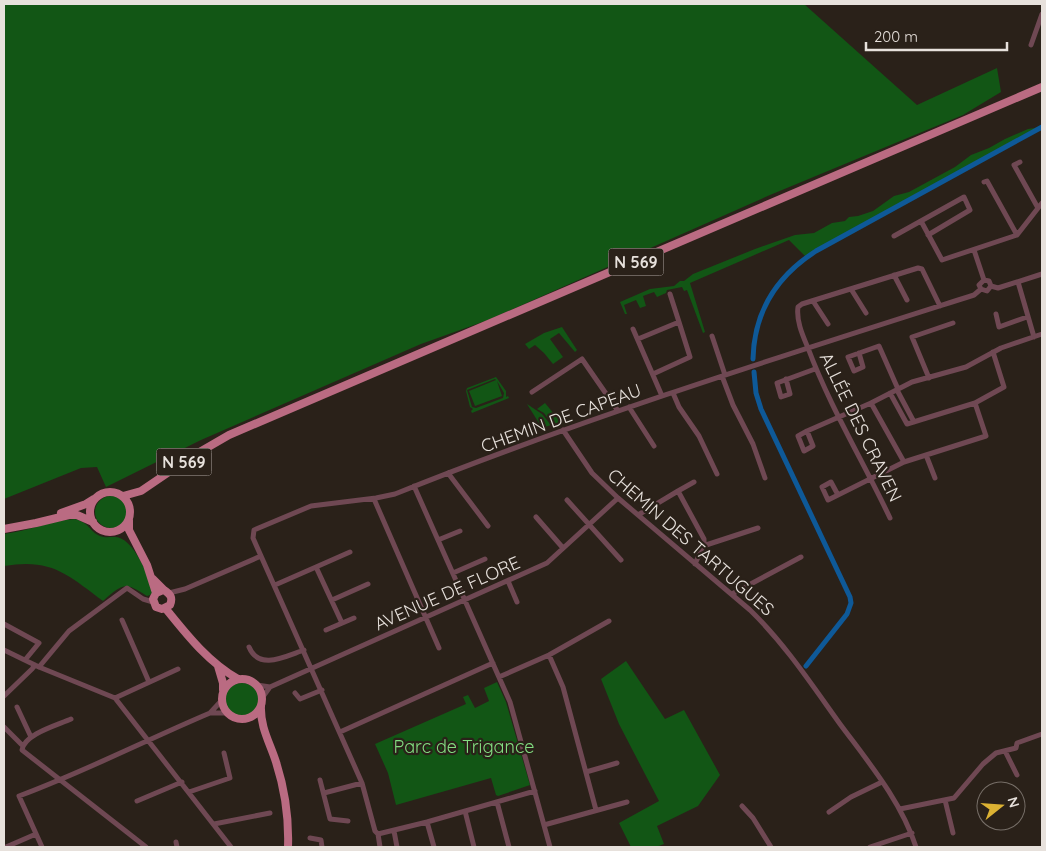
<svg xmlns="http://www.w3.org/2000/svg" width="1046" height="851" font-family="Quicksand,sans-serif">
<style>
.green{fill:#125615;fill-rule:evenodd}
.lines{fill:none;stroke-linecap:round;stroke-linejoin:round}
.canal{stroke:#0e5998;stroke-width:5}
.minor{stroke:#6f4853;stroke-width:5}
.primary{stroke:#ba6b82;stroke-width:8}
.labels{text-anchor:middle;dominant-baseline:central;stroke-width:4.5;stroke-linejoin:round;paint-order:stroke}
.shield{fill:#2a2119;stroke:#aea7a2;stroke-width:1}
.shield-label{font-size:16px;font-weight:bold;fill:#e7e1dc}
.street-label{font-size:18px;fill:#e7e1dc;stroke:#2a2119}
.park-label{font-size:18px;fill:#83dd81;stroke:#2a2119}
</style>
<rect width="100%" height="100%" fill="#2a2119"/>
<path class="green" d="M4,4H804L917,105L997,68L1001,92L963,115L770,195L488,320L421,344L201,440L106,487L97,467L81,468L4,499Z
M1042,125V126L805,256L789,240L690,283L705,332L703,333L687,290L684,291L682,287L667,290L666,293L657,297L654,292L643,296L646,306L640,308L636,300L624,305L627,314H625L620,302L650,289L674,286L680,281H684L693,274L755,249L795,235L814,233L832,223L845,221L849,217L858,216L873,211L894,196L909,192L955,167L971,155L989,148L1005,139L1028,129L1035,128Z
M562,327L577,350L575,352L559,333L550,339L563,357L553,364L544,353L535,345L529,349L525,344L544,333Z
M496,377L506,391V397L508,396L509,398L472,413L471,411L473,409L470,407L466,391L467,388ZM495,379L496,380L469,391L475,406L502,396L497,381L504,393L503,398L476,408L472,407L467,390Z
M545,403L559,420H561L564,424L554,427L544,413L537,409Z
M527,404L542,414L551,425L542,428Z
M95 512a16 16 0 1 1 32 0a16 16 0 1 1-32 0Z
M75,519C90,523 89,531 100,536C107,539 115,535 122,539C136,546 150,578 153,592L150,595L147,596C124,581 123,584 103,601C67,574 51,558 4,566V534C28,531 50,521 75,519Z
M626,661L665,719L684,710L720,775L698,806L657,826L664,844L656,847H631L619,823L659,801L619,724L601,679Z
M497,682L506,702L530,785L498,796L496,795L491,778L396,805L388,773L375,744L466,704L463,697L468,695L475,708L489,701L484,688Z
M225 700a17 17 0 1 1 34 0a17 17 0 1 1-34 0Z"/>
<g class="lines">
<path class="canal" d="M753,359C754,312 777,276 816,251L1042,127
M754,372L756,393L761,409L850,597L851,603L847,614L806,666"/>
<path class="minor" d="M1031,45L1042,14
M1020,162L1014,165L1038,208
M984,182L987,181L1017,235
M921,221L942,260L1017,235L1042,203
M894,236L964,197L970,210L928,235
M974,250L984,280
M894,275L907,300
M1018,282L1034,337
M991,286L998,288L1042,274
M851,289L866,313
M981,289L979,285L984,280L989,281L991,286
M981,289L987,291L991,286
M670,294L679,322
M813,301L828,324
M996,314L999,327L1027,317
M633,329L662,396
M712,336L725,375
M638,339L679,322L690,357L653,374
M859,353L863,367L854,371L848,357L879,346L898,389
M722,376L733,405L753,444L765,478
M929,378L912,337L953,323
M786,379L790,394L781,397L777,383L815,369
M897,390L914,422
M532,392L582,359L618,411
M673,393L679,407L699,436L717,474
M890,393L907,424L975,403L1004,387L993,352
M871,403L904,462
M629,407L654,446
M563,430L592,473L618,498L750,610C785,644 812,685 840,724C869,763 901,801 916,847
M807,431L813,446L804,451L798,436L807,431L871,403L912,382L966,367L1001,348L1042,334
M926,455L935,478
M448,473L488,526
M414,486L510,702L550,847
M678,491L694,482
M838,495L831,482L822,487L828,500L904,462L986,436L975,403
M374,499L439,648
M567,500L621,560
M638,515L678,491L704,539V544L695,564
M536,517L563,548
M890,518C863,461 830,407 808,348C803,336 796,321 798,307L802,304L918,268L922,269L940,306
M438,540L460,531
M703,546L758,528
M316,567L350,552
M453,573L485,559
M508,581L517,602
M275,585L316,567L342,623
M169,593L185,589L261,556
M732,594L801,557
M332,600L368,584
M122,620L149,682
M4,624L39,643L25,660
M326,630L354,618
M249,647C259,671 286,656 304,650
M4,650L39,667L115,698L231,847
M549,655L563,687L596,810
M39,667L69,631L127,588L143,599L153,602
M499,677L549,655L609,621
M257,685L270,687
M295,693L300,699L322,690
M4,696L32,669L35,665
M115,698L178,669
M262,698L270,687L547,563L618,498
M222,700L210,713H228
M17,707L31,737
M71,719C58,725 24,734 22,750L146,847
M4,727L23,746
M340,732L493,663
M1005,751L1017,775
M586,772L617,763
M320,780L330,819L348,821
M189,792L230,778L224,753
M324,793L362,783
M945,800L953,833
M137,801L182,782
M497,802L509,847
M742,806L753,818L771,847
M900,809L954,798L983,764L996,753L1016,748L1017,743L1042,734
M465,811L474,847
M829,812L851,797L882,782
M427,822L434,847
M214,824L270,813
M544,825L627,802
M394,831L397,847
M378,834L427,822L535,791
M310,838L321,840L322,847
M176,842L177,847
M6,847L36,834
M42,847L19,796C84,772 146,740 210,713
M380,847L378,834L375,831L362,783L253,538L254,530L311,506L376,498L395,494C584,418 779,357 974,295L981,289
M870,847L912,833"/>
<path class="primary" d="M90 512a20 20 0 1 1 40 0a20 20 0 1 1-40 0Z
M123,496L141,491L191,457L229,435L1042,87
M61,513L86,504L94,499
M129,520V530L147,565L156,593
M4,529L36,523L69,515H77L93,522
M153,579C156,582 159,585 162,588C168,594 174,595 170,605L162,609L156,607L153,599L156,593L163,590
M166,609C187,635 208,662 238,679
M218,666L223,683V690
M222 699a20 20 0 1 1 40 0a20 20 0 1 1-40 0Z
M261,706C260,727 270,743 276,762C285,790 289,818 288,847"/>
</g>
<g class="labels">
<g class="shield">
<rect x="608.5" y="248.5" width="55" height="27" rx="4"/>
<rect x="156.5" y="448.5" width="55" height="27" rx="4"/>
</g>
<g class="shield-label">
<text x="636" y="262">N 569</text>
<text x="184" y="462">N 569</text>
</g>
<g class="street-label">
<text transform="translate(561 418) rotate(-20)">CHEMIN DE CAPEAU</text>
<text transform="translate(861 427) rotate(64)">ALLÉE DES CRAVEN</text>
<text transform="translate(691 542) rotate(41)">CHEMIN DES TARTUGUES</text>
<text transform="translate(447 593) rotate(-24)">AVENUE DE FLORE</text>
</g>
<g class="park-label">
<text x="464" y="746">Parc de Trigance</text>
</g>
</g>
<rect width="1046" height="851" fill="none" stroke="#e7e1dc" stroke-width="10"/>
<g transform="translate(1001 806) rotate(73)"><circle r="24" fill="#2a2119" stroke="#766e67"/>
<path d="M0-4L9 19L0 12L-9 19Z" fill="#dcb233"/>
<text y="-8" font-size="14" font-weight="bold" text-anchor="middle" fill="#e7e1dc">N</text>
</g>
<path d="M866 42v8h141v-8" fill="none" stroke="#e7e1dc" stroke-width="2.5"/>
<text x="874" y="42" font-size="15" fill="#e7e1dc" stroke="#2a2119" stroke-width="4" paint-order="stroke">200 m</text>
</svg>
